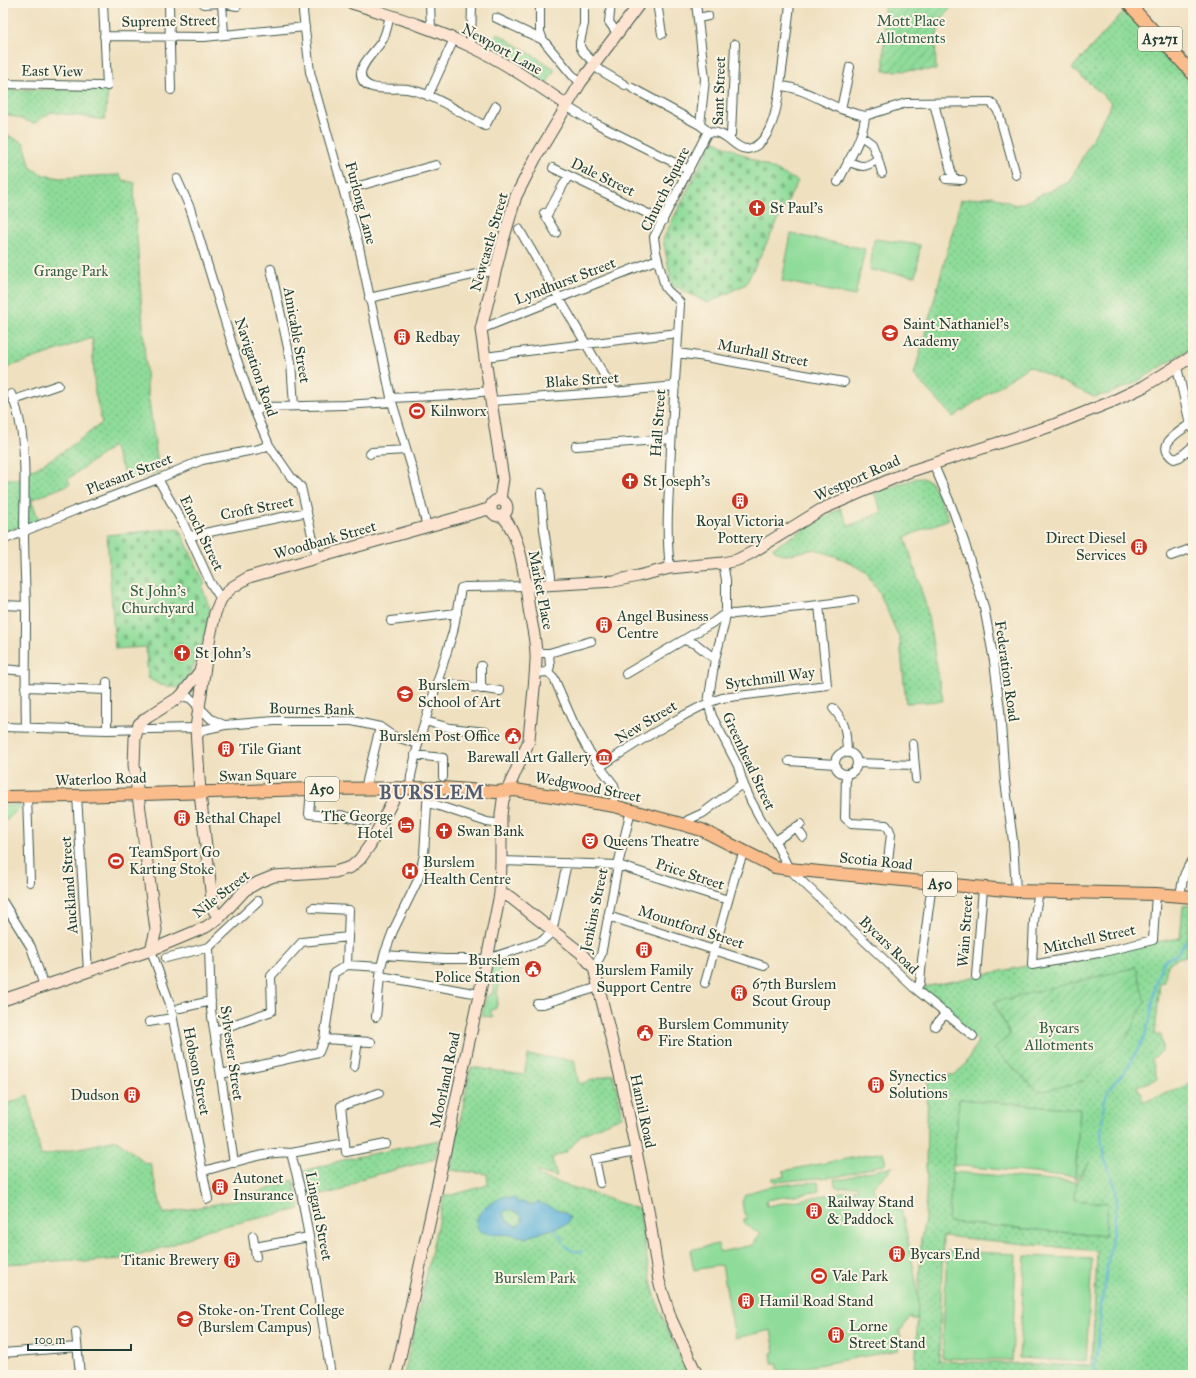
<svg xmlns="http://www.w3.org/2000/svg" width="1196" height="1378" font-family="'IM FELL Great Primer',serif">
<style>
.grass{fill:#8fdc9a;stroke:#578c67}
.cemetery{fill:url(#cemetery-stones);stroke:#578c67}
.park{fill:url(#park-dots);stroke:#578c67;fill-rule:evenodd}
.garden{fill:url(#garden-furrows);stroke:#578c67}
.water{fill:#5eb3da;stroke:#3e7887;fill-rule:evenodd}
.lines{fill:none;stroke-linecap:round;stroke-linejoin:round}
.stream{stroke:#5eb3da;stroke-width:2}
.street-casing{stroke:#3e5549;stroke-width:10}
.secondary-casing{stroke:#3e5549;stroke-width:13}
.primary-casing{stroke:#3e5549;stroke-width:14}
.street{stroke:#fff;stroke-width:8}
.secondary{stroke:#fde4d1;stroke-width:11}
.primary{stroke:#fabc8b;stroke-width:12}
.labels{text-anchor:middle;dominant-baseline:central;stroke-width:4;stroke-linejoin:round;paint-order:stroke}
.shield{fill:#fcf5e5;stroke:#617469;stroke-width:1}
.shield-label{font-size:14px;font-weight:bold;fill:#1f3d34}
.street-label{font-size:15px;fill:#1f3d34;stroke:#fcf5e5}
.park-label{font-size:15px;fill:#355d48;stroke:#fcf5e5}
.poi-label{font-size:15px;fill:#1f3d34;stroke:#fcf5e5;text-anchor:start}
.district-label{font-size:19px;font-weight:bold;letter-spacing:1px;fill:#565d71;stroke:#fcf5e5}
</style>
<defs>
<pattern id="cemetery-stones" width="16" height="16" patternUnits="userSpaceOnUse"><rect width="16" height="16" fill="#8fdc9a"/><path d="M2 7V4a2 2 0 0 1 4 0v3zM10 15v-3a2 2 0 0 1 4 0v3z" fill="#74b47e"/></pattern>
<pattern id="park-dots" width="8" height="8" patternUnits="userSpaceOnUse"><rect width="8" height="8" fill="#8fdc9a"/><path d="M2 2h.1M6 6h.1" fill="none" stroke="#74b47e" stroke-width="1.8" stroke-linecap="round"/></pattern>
<pattern id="garden-furrows" width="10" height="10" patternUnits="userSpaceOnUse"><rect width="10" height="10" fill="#8fdc9a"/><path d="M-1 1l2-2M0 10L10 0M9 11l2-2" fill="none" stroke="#74b47e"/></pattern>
</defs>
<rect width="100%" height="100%" fill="#fcf5e5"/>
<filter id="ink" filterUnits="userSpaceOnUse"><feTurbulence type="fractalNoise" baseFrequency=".025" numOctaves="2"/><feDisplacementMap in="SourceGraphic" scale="8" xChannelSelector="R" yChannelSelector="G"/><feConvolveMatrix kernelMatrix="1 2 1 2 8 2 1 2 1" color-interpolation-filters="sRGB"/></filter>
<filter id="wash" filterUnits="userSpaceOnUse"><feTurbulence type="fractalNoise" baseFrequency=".012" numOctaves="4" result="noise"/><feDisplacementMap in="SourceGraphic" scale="16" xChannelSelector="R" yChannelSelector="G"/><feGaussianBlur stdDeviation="0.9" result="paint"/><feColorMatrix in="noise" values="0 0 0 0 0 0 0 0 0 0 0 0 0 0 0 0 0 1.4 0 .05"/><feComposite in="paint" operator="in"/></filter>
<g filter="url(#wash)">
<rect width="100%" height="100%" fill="#efe0bf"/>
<path class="grass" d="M497,33L555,69L546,84L488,48Z
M791,234L865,249L855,296L782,281Z
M874,239L920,245L916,276L870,270Z
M22,805L7,820H3V806Z
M511,957L512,963L501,967L499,971L502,977L497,992L498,998L496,1008L490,1011L493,1017L482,1016L486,997L492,994L494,985L490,980L493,964Z
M959,1099L1080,1109L1075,1177L953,1165Z
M883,1152L886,1163L885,1164L841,1176L775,1182L771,1179L773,1177L774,1178L784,1177L783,1171Z
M893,1167L873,1187V1191L902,1211L916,1281L917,1294L919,1293L917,1319H912V1316L910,1317L901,1330H899L901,1340L896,1341L898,1350L779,1372L777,1363H772L771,1353L775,1352L771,1330L735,1338L722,1265L694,1270L690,1250L718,1244L720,1252L753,1245L760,1234V1232C753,1232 748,1226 744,1222V1219H747L746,1214H744L742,1202L745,1195C766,1184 795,1184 818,1182L819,1191L766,1200L767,1206L858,1189L857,1186L839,1188L835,1186L834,1179H845L862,1173Z
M952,1172L1076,1182L1074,1200L1108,1203L1105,1236L948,1222Z
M947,1251L1016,1254L1012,1361L942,1358Z
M1025,1256L1092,1259L1086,1362L1019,1358Z"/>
<path class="cemetery" d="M713,140L798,181L746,284L708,303L672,285L663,239Z
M179,528L205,584L202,587L210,609L205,634L199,653L192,670L179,688L160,685L148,678L146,647L115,649L107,535Z"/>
<path class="park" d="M1126,9L1193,85V347L1135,383L1108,394L1094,397L1029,366L953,417L914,375L961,200L993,196L1015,205L1025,202L1069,182L1112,103L1072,68Z
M108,89L105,120L51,112L37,122L33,123L3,113V90Z
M3,133L24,143L31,168L44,175L60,178L92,176L120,175L123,180L135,183L134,191L147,388L159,471L128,482L113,446L68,479L70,484L31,500L39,520L3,533V479H21V471L35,469L67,449L102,423L95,393L92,338L3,369Z
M920,477L931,482L949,519L905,537L926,606L943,701L906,703L900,640L880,594L866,572L843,559L815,549L786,555L777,552L773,548L840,508L849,526L882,512L874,493Z
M1191,905L1186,956C1168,960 1166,965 1165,982L1160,983L1155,1035H1161C1163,1051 1165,1050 1152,1059L1157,1079L1137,1086L1144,1102L1193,1083V1375H915L921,1239L925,1219L927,1175L926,1167L928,1075H954L965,1065L978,1041L918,986L924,987L1153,940L1157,942L1180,938L1183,906ZM994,1002L1039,1092L995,1049L1010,1035ZM959,1099L1080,1109L1075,1180L1090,1162L1076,1182L1074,1200L1108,1203L1105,1236L948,1222ZM943,1236L1097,1251L1092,1366L939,1361Z
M528,1055L574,1060L579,1084L613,1074L623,1116L581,1135L568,1151L552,1158L557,1177L538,1172V1176L639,1209C644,1238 647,1268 655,1296C663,1323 677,1349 688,1375H404L444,1195H452L488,1185L487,1174L450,1170L471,1067L524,1075Z
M28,1095L41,1156L117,1140L146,1164L150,1163L163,1214L237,1200L293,1180L300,1209L206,1230L174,1244L132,1258L84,1262L73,1260L3,1264V1106Z
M439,1140L435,1159L360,1179L343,1190L308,1198L304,1171L347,1159Z"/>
<path class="garden" d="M884,3H956C934,22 935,42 936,70L884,71Z
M1136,967L1145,1002L1126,1039L1084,1081L1039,1092L994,1049L1010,1035L994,1002Z"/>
<path class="water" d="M505,1196L509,1198H515L517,1202C527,1201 527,1208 538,1202L566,1213L570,1218L567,1224L525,1238C512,1231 494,1238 480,1231C467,1215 494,1201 505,1196ZM508,1210C515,1211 523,1213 522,1222L517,1226L507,1221L503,1214L505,1211Z"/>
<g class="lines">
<path class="stream" d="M553,1228L556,1232
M558,1234L563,1239V1242
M565,1245L569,1249
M571,1250L579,1252L582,1251
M1094,1375L1098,1345L1100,1314L1117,1204L1115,1186L1105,1160L1102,1144L1101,1133L1104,1104L1107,1093L1113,1084L1126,1070L1145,1036L1150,1019L1156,983L1160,970L1164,961L1177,954L1186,941"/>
</g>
</g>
<g filter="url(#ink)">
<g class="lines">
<g class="street-casing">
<path id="street" d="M103,3L107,86
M169,3L171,90
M222,3L224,34
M223,3L237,6
M304,3L303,12L310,72L358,242L392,402L412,468L427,527
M430,3L431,29
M540,3V32L543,40
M584,3V24L580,42V46L583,52L594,63
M611,3L609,22L617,33
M657,3L662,34
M696,3L705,79L700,125
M204,4L219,3
M390,15C388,23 387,31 383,39C378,49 360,63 361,75C363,94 394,87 407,89C432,93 462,114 485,126L496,106
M496,18L543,40L572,75L581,82
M698,18L708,16
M104,36L204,37L305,27
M471,46L472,3
M593,66L625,85
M3,84L100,86
M780,86C801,87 821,101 841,109C849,112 857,114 865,116C864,137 847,163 838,182
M632,88L700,125L709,132
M428,96L454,39
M934,103L953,179
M566,106L589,120
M841,109L850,67
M865,116L906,103L991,102L998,111L1016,175
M595,123L689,170
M729,138L731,134L735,44
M878,159L882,173
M848,161C862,168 865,168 878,159L872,144L861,136
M553,168L663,221
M177,179L190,208L236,357L255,412L269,445L291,477L301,487L317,557
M946,179L962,180
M344,190L436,165
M544,213L556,233
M546,217L568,176
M519,229L614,392
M271,269L291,362L294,406
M369,298L495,270
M481,329L658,259
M511,353L678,333
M677,353L706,357L844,382
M485,357L508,354
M1177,367L1190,424L1193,429
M11,394C29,433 24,489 24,532C24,560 26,589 26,617C26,654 25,690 26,727
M391,398L454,395L489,391
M14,400L58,385
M491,401L614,392L675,386
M255,412L263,407L345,405L392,402
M1190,424C1178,433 1154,445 1174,459L1180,457L1193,446
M576,446L671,439
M370,454L372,452L406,450
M933,463L951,505L964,541L984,607L994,661L1000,710L1005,781L1013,841L1016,891
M158,479L184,525L210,582L221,599
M541,493L544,529L551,576L550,585
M190,536L307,512
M3,540L76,510L158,479L202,460L259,449L269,445
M1171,556L1193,548
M723,563L726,580V613L724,625L715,659L708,703L712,716L738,766L743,783L751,801L763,823L775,841L789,869L913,987L973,1036
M670,568C666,535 668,504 670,471C672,414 677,359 680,303C676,296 669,294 665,287L656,252L654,237L706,135L709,132C728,131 734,149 747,149C758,148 765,138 769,130C778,111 779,90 782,70C785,48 788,25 790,3
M3,605L26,606
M726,613L734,614L819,605L854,600
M391,621L457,613
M684,640L696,644L715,659
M536,653H549L591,641
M3,669L25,671
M548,672L550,666L549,653
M535,673L548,672L554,678L574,724L587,748L600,767L614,785L615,791L614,806
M626,674L712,623L726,613
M437,682L500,691
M25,687L107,690
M481,689V666
M181,696L190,698L211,719L224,725
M833,708C847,724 846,733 847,753
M425,721L450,728L486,732
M3,727L107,730L196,728
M107,730V682
M197,738L202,730L225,725L275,721H352L380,727L393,736L418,744
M913,744L916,779
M835 763a11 11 0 1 1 22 0a11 11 0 1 1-22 0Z
M415,755L443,758V777
M789,761L835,764
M857,763L914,765
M600,767C622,752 644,738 667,725C685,715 702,704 722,698L827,685L819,605
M846,774L845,818L851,823L886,825L889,829L891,834L886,879
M410,788L411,776L418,744L453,632L461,588L465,587L526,586
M311,789L309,814L336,817L341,815L367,822
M365,789L380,727
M77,796L88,971
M27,797L30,882
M428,803L436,805L487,822L501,824
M685,825L688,820L703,813L743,783
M796,827L803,837
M775,841L801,824
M501,861L618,865L728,900
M1039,890L1034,921L1032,965L1104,952L1153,940L1156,894
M1180,895C1183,880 1183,872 1193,860
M3,902L31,947L44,986
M313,908L349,910L347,965
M608,916L764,966
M209,947L211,1010L234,1163
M151,950L170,1004L208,1199
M384,955L444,959H487L542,941L552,932L567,863
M166,958L209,947L258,901
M594,968L601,955L618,865L631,810
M380,976L479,994
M976,976L983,888
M705,983L735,876L744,851
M913,987L918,986L920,983L922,960L932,883
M537,1004H543L599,987
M180,1008L211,1001
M376,1017L381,967L384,955L393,931L418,880L424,855L428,788
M149,1022L172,1018
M935,1026L946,1013
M215,1031L272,1011L271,976L302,942L348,937
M324,1039L371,1042
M354,1067L358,1041
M221,1074L319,1052L324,1039L334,973L347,965L381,967
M379,1093L341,1106L346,1152L386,1144
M291,1153L345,1143
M203,1171C227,1165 268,1150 291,1153L301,1192L309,1237L331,1375
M600,1183L595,1159L636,1151
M253,1236L256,1257
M255,1247L309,1237
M76,1332L80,1375
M3,1353L77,1347"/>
</g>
<g class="secondary-casing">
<path id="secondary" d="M352,3C392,16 432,28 470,46C503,61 536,84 567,105
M500,499L503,479L491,401L481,329L502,244L516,196L535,159L581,82L640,3
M491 508a8 8 0 1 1 16 0a8 8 0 1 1-16 0Z
M526,586L614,581L638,576L670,568L723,563L737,560L751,553L822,509L908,472L1051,426L1111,402L1143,387L1193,356
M500,894L510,897L581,953L594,968L622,1083L648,1209L659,1281L671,1319L697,1375
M219,918L213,909L200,793L196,728L208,646L215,613L221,599L231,588L249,577L485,510L491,509
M151,950L156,930L134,765L135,738L139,724L148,717L181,696L200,671L202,664
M3,1000L151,950L206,927L219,918L245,890L259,882L274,876L335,872L351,867L360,859L370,845L395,796L398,788
M396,1375L487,959L500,894L501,861V815L503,800L526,748L529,740C531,714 535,687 536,660C537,643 532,626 529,609C525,580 522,539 503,516"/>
</g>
<g class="primary-casing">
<path id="primary" d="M1128,3L1193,74
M3,797L77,796L311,789L443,788L496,792L515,790L614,806L685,825L702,830L775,867L789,869L1016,891L1156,894L1193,897"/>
</g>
<use href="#street" class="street"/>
<use href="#secondary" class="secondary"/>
<use href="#primary" class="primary"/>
</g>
</g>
<defs>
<g id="church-disc" transform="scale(0.9)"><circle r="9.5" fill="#c8321e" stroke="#fcf5e5"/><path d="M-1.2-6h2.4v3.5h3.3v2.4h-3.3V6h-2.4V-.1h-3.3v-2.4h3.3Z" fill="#fff"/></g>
<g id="school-disc" transform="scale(0.9)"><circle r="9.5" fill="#c8321e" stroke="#fcf5e5"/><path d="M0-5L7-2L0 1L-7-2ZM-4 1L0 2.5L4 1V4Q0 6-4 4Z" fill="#fff"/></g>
<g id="building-disc" transform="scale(0.9)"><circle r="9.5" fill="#c8321e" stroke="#fcf5e5"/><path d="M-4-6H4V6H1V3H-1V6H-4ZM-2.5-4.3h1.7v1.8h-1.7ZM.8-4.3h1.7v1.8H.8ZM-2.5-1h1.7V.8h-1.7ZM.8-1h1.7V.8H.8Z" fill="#fff"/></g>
<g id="stadium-disc" transform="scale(0.9)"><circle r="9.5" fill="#c8321e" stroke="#fcf5e5"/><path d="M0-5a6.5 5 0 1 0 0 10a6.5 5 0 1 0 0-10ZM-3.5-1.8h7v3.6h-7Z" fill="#fff"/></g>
<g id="university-disc" transform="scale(0.9)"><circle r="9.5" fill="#c8321e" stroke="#fcf5e5"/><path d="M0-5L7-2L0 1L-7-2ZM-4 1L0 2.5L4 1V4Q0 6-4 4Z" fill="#fff"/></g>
<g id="civic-disc" transform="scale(0.9)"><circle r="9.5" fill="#c8321e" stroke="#fcf5e5"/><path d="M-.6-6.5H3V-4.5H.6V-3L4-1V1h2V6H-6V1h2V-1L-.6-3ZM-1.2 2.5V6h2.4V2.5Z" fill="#fff"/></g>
<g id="museum-disc" transform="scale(0.9)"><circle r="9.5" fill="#c8321e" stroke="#fcf5e5"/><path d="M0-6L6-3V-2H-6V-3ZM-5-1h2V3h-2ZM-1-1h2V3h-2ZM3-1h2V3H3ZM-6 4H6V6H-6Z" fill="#fff"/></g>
<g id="hotel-disc" transform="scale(0.9)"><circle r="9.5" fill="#c8321e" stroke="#fcf5e5"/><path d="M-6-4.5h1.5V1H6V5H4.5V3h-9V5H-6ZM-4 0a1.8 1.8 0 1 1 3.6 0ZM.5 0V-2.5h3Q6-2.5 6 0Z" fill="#fff"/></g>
<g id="theatre-disc" transform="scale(0.9)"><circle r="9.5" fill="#c8321e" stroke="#fcf5e5"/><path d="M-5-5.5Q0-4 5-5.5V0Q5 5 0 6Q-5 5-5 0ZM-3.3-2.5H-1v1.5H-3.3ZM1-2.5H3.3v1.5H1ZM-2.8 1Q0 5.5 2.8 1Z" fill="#fff"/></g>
<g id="hospital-disc" transform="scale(0.9)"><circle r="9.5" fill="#c8321e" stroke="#fcf5e5"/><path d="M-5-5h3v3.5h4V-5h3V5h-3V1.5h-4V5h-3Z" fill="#fff"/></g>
</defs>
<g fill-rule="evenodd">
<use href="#church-disc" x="757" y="208"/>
<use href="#school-disc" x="890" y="333"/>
<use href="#building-disc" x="402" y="337"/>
<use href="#stadium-disc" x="417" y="411"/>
<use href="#church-disc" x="630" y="481"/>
<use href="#building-disc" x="740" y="501"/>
<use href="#building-disc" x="1139" y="547"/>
<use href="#building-disc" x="604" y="625"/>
<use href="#church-disc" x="182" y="653"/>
<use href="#university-disc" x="405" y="694"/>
<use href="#civic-disc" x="513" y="736"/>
<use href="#building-disc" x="226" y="749"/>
<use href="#museum-disc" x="604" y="757"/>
<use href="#building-disc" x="182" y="818"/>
<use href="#hotel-disc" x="406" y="825"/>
<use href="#church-disc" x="444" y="831"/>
<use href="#theatre-disc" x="590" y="841"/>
<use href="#stadium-disc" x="116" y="861"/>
<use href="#hospital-disc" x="410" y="871"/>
<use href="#building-disc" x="644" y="950"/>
<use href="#civic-disc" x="533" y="969"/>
<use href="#building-disc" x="739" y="993"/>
<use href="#civic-disc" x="645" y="1033"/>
<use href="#building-disc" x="876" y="1085"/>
<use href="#building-disc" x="132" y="1095"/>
<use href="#building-disc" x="220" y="1187"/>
<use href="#building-disc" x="814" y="1211"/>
<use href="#building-disc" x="897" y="1254"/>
<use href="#building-disc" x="232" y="1260"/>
<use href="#stadium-disc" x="819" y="1276"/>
<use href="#building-disc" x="746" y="1301"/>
<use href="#university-disc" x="185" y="1319"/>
<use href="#building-disc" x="836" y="1335"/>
</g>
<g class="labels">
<g class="shield">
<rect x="1138" y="27" width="44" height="24" rx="3"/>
<rect x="305" y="777" width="34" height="24" rx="3"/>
<rect x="923" y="872" width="34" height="24" rx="3"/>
</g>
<g class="shield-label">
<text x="1160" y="39">A5271</text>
<text x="322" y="789">A50</text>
<text x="940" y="884">A50</text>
</g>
<g class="street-label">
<text transform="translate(169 21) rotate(-1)">Supreme Street</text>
<text transform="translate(502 49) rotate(29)">Newport Lane</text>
<text transform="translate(52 71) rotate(1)">East View</text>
<text transform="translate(719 91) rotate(-88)">Sant Street</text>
<text transform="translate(603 177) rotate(26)">Dale Street</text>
<text transform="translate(665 189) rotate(-64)">Church Square</text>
<text transform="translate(361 203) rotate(75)">Furlong Lane</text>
<text transform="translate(489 242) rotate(-74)">Newcastle Street</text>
<text transform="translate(565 281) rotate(-21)">Lyndhurst Street</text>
<text transform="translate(297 335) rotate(80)">Amicable Street</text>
<text transform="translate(763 353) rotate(11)">Murhall Street</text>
<text transform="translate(256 367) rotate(71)">Navigation Road</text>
<text transform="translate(582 380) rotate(-4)">Blake Street</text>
<text transform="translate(658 423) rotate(-86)">Hall Street</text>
<text transform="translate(129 474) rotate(-21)">Pleasant Street</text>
<text transform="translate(857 478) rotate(-24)">Westport Road</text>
<text transform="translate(257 508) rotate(-11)">Croft Street</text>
<text transform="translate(202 533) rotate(64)">Enoch Street</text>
<text transform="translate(325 540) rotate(-16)">Woodbank Street</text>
<text transform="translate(541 590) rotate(79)">Market Place</text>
<text transform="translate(1007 671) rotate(82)">Federation Road</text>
<text transform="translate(770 678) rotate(-8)">Sytchmill Way</text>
<text transform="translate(312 709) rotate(1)">Bournes Bank</text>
<text transform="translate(646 722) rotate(-31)">New Street</text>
<text transform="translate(749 761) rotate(65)">Greenhead Street</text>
<text transform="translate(258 775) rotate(-2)">Swan Square</text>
<text transform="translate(101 779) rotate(-2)">Waterloo Road</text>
<text transform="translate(588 787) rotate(11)">Wedgwood Street</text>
<text transform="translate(876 861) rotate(6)">Scotia Road</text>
<text transform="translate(690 874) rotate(18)">Price Street</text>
<text transform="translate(69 885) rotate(-94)">Auckland Street</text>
<text transform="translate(221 894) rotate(-38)">Nile Street</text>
<text transform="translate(594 910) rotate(-78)">Jenkins Street</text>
<text transform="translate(691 927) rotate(18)">Mountford Street</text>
<text transform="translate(965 931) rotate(-86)">Wain Street</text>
<text transform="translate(1089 939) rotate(-12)">Mitchell Street</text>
<text transform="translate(889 945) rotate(44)">Bycars Road</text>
<text transform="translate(232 1053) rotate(82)">Sylvester Street</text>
<text transform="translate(197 1071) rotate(79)">Hobson Street</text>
<text transform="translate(445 1080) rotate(-78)">Moorland Road</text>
<text transform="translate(643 1111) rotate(78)">Hamil Road</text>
<text transform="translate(319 1216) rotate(79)">Lingard Street</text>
</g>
<g class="park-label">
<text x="911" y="21">Mott Place<tspan x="911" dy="17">Allotments</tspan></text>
<text x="71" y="271">Grange Park</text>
<text x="158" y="591">St John's<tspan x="158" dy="17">Churchyard</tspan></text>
<text x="1059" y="1028">Bycars<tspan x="1059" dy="17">Allotments</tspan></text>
<text x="535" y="1278">Burslem Park</text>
</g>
<g class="poi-label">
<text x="770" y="208">St Paul's</text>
<text x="903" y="324">Saint Nathaniel's<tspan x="903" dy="17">Academy</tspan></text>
<text x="415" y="337">Redbay</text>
<text x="430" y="411">Kilnworx</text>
<text x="643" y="481">St Joseph's</text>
<text x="740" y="521" text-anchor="middle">Royal Victoria<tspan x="740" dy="17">Pottery</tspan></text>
<text x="1126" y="538" text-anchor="end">Direct Diesel<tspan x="1126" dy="17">Services</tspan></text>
<text x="617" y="616">Angel Business<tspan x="617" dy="17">Centre</tspan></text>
<text x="195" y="653">St John's</text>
<text x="418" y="685">Burslem<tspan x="418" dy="17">School of Art</tspan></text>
<text x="500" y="736" text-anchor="end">Burslem Post Office</text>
<text x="239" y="749">Tile Giant</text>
<text x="591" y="757" text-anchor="end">Barewall Art Gallery</text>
<text x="393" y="816" text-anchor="end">The George<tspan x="393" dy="17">Hotel</tspan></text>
<text x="195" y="818">Bethal Chapel</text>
<text x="457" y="831">Swan Bank</text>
<text x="603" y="841">Queens Theatre</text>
<text x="129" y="852">TeamSport Go<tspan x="129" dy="17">Karting Stoke</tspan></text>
<text x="423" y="862">Burslem<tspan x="423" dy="17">Health Centre</tspan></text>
<text x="520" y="960" text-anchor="end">Burslem<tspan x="520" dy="17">Police Station</tspan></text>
<text x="644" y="970" text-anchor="middle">Burslem Family<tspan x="644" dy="17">Support Centre</tspan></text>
<text x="752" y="984">67th Burslem<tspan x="752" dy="17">Scout Group</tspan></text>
<text x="658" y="1024">Burslem Community<tspan x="658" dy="17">Fire Station</tspan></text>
<text x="889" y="1076">Synectics<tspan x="889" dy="17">Solutions</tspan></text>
<text x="119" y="1095" text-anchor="end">Dudson</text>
<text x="233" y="1178">Autonet<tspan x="233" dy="17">Insurance</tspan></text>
<text x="827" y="1202">Railway Stand<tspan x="827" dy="17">&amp; Paddock</tspan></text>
<text x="910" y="1254">Bycars End</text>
<text x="219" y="1260" text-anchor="end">Titanic Brewery</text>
<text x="832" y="1276">Vale Park</text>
<text x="759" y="1301">Hamil Road Stand</text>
<text x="198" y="1310">Stoke-on-Trent College<tspan x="198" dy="17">(Burslem Campus)</tspan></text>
<text x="849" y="1326">Lorne<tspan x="849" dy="17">Street Stand</tspan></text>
</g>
<g class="district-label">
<text x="432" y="792">BURSLEM</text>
</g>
</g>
<rect width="1196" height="1378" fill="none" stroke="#fcf5e5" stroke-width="16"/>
<path d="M28 1344v6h103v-6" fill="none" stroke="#1f3d34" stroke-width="2"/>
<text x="34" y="1344" font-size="12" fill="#1f3d34" stroke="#fcf5e5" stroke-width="3" paint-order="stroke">100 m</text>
</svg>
